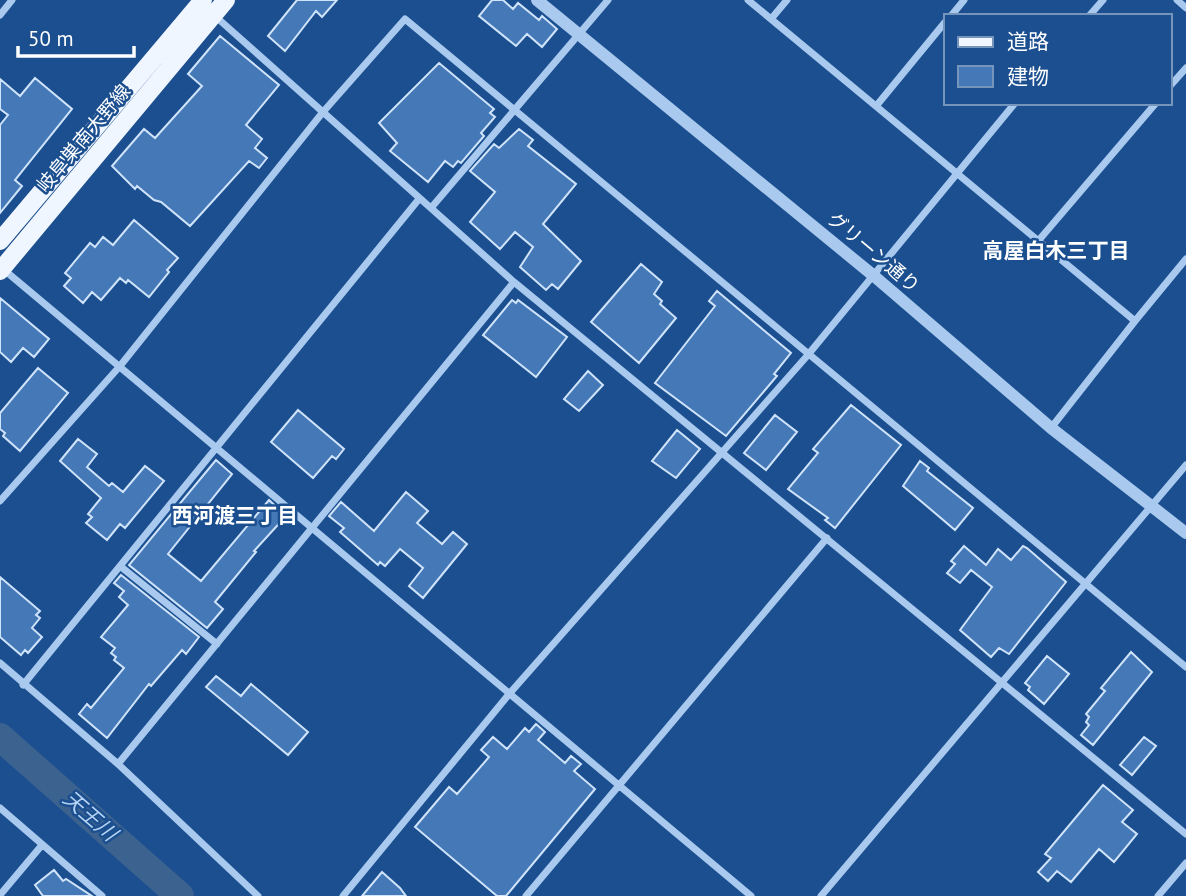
<svg xmlns="http://www.w3.org/2000/svg" width="1186" height="896" viewBox="0 0 1186 896" font-family="'PT Sans','Noto Sans JP',sans-serif">
  <style>
    .lines { fill: none; stroke-linecap: round; stroke-linejoin: round }
    .river { stroke: #3c6290; stroke-width: 28 }
    .building { fill: #4478b7; stroke: #cfe3fa; stroke-width: 2 }
    .minor { stroke: #a9c9ee; stroke-width: 7 }
    .tertiary { stroke: #a9c9ee; stroke-width: 12 }
    .primary { stroke: #f0f6ff; stroke-width: 18 }
    .labels { text-anchor: middle; stroke-width: 5; stroke-linejoin: round; paint-order: stroke }
    .street-label { font-size: 19px; fill: #fff; stroke: #1b4f8f }
    .neighbourhood-label { font-size: 21px; font-weight: bold; fill: #fff; stroke: #1b4f8f }
    .water-label { font-size: 21px; font-style: italic; fill: #b5d3f5; stroke: #1b4f8f }
  </style>
  <rect width="100%" height="100%" fill="#1b4f8f"/>
  <g class="lines">
    <path class="river" d="M 0,737 L 180,896"/>
  </g>
  <path class="building" d="M 297,0 L 337,0 L 322,17 L 316,11 L 285,51 L 268,36 Z
    M 492,0 L 503,0 L 513,9 L 518,3 L 539,20 L 542,16 L 557,29 L 542,47 L 527,34 L 516,46 L 479,16 Z
    M 220,36 L 279,85 L 246,125 L 262,139 L 255,148 L 267,158 L 259,168 L 249,161 L 190,226 L 161,202 L 154,200 L 137,186 L 135,189 L 112,166 L 144,129 L 155,138 L 202,86 L 188,74 Z
    M 439,63 L 494,109 L 490,113 L 495,117 L 481,133 L 484,136 L 461,163 L 458,161 L 453,167 L 445,161 L 428,182 L 390,151 L 397,143 L 379,123 Z
    M 35,78 L 72,109 L 15,180 L 22,186 L 0,213 L 0,125 L 8,115 L 0,109 L 0,79 L 20,96 Z
    M 519,129 L 533,140 L 528,146 L 576,184 L 543,224 L 581,261 L 558,289 L 552,284 L 546,290 L 520,267 L 533,247 L 515,232 L 500,249 L 470,222 L 495,192 L 470,171 L 494,144 L 499,148 Z
    M 134,220 L 178,258 L 167,270 L 169,272 L 149,297 L 128,280 L 126,283 L 120,278 L 101,300 L 92,292 L 83,303 L 64,286 L 71,278 L 65,273 L 90,243 L 95,247 L 103,237 L 113,245 Z
    M 641,264 L 662,282 L 654,294 L 662,301 L 660,304 L 676,318 L 639,363 L 591,322 Z
    M 717,291 L 791,353 L 774,374 L 777,376 L 726,436 L 655,383 L 715,306 L 709,301 Z
    M 0,298 L 49,339 L 34,357 L 23,348 L 11,362 L 0,352 Z
    M 512,300 L 516,303 L 518,300 L 567,337 L 536,377 L 483,335 Z
    M 38,368 L 68,393 L 20,451 L 3,436 L 5,433 L 0,429 L 0,413 Z
    M 588,371 L 603,385 L 579,411 L 564,399 Z
    M 851,405 L 901,445 L 835,528 L 825,520 L 828,518 L 788,489 L 818,453 L 813,449 Z
    M 298,410 L 344,449 L 336,459 L 332,456 L 313,478 L 271,442 Z
    M 775,415 L 797,432 L 766,470 L 744,453 Z
    M 677,430 L 700,449 L 676,478 L 652,461 Z
    M 78,439 L 97,454 L 87,467 L 109,486 L 112,483 L 123,492 L 145,466 L 164,481 L 125,528 L 120,524 L 107,540 L 86,523 L 92,517 L 88,514 L 101,498 L 60,461 Z
    M 216,460 L 232,474 L 168,554 L 201,581 L 269,500 L 286,516 L 254,551 L 256,552 L 215,602 L 223,609 L 207,628 L 129,565 Z
    M 920,461 L 929,468 L 927,471 L 973,508 L 955,530 L 903,486 Z
    M 406,492 L 428,511 L 417,523 L 442,544 L 453,532 L 467,544 L 423,598 L 409,586 L 423,568 L 400,549 L 385,566 L 380,562 L 378,565 L 340,532 L 344,528 L 329,516 L 341,502 L 374,531 Z
    M 964,546 L 986,565 L 998,549 L 1011,560 L 1023,546 L 1027,548 L 1066,582 L 1009,654 L 999,648 L 991,657 L 960,630 L 992,587 L 971,570 L 960,583 L 947,573 L 955,564 L 951,561 Z
    M 121,575 L 199,637 L 186,654 L 182,650 L 151,686 L 149,684 L 107,738 L 79,714 L 87,704 L 91,708 L 124,668 L 114,660 L 116,657 L 111,653 L 115,648 L 101,637 L 128,605 L 119,597 L 124,591 L 114,583 Z
    M 0,577 L 40,611 L 36,615 L 40,618 L 32,628 L 42,637 L 28,653 L 25,650 L 21,655 L 0,637 Z
    M 1131,652 L 1152,672 L 1093,745 L 1081,735 L 1089,725 L 1086,722 L 1089,717 L 1086,714 L 1105,691 L 1101,688 Z
    M 1047,656 L 1069,674 L 1044,704 L 1028,690 L 1030,687 L 1025,683 Z
    M 216,676 L 241,696 L 251,684 L 308,732 L 288,755 L 206,687 Z
    M 536,724 L 545,732 L 538,740 L 565,763 L 571,756 L 581,764 L 574,771 L 595,789 L 506,896 L 497,896 L 415,827 L 449,787 L 457,794 L 489,757 L 481,750 L 493,737 L 507,749 L 525,728 L 529,732 Z
    M 1144,737 L 1156,746 L 1132,775 L 1120,765 Z
    M 1103,785 L 1133,810 L 1122,822 L 1137,834 L 1114,862 L 1099,849 L 1071,882 L 1057,871 L 1048,881 L 1038,872 L 1051,858 L 1045,854 Z
    M 54,870 L 63,881 L 66,879 L 92,896 L 43,896 L 35,885 Z
    M 382,872 L 400,888 L 406,896 L 362,896 Z"/>
  <g class="lines">
    <path class="minor" d="M 748,0 L 1135,321 L 1186,259
      M 1177,0 L 1186,8
      M 0,15 L 12,0
      M 215,16 L 514,282 L 1186,834
      M 951,16 L 964,0
      M 1089,16 L 1103,0
      M 771,19 L 787,0
      M 1170,86 L 1186,68
      M 877,105 L 946,21
      M 431,208 L 608,0
      M 1039,240 L 1156,103
      M 3,269 L 751,896
      M 1051,428 L 1135,321
      M 0,501 L 120,366 L 323,112 L 405,19 L 1186,667
      M 120,566 L 217,644
      M 0,663 L 118,764 L 258,896
      M 23,685 L 419,199
      M 118,764 L 514,282
      M 0,808 L 102,896
      M 0,895 L 42,845
      M 343,896 L 510,693 L 807,356 L 1015,103
      M 526,896 L 827,538
      M 821,896 L 1186,465
      M 1158,896 L 1186,863"/>
    <path class="tertiary" d="M 537,0 L 874,276 L 1051,428 L 1186,533"/>
    <path class="primary" d="M 0,241 L 203,0
      M 0,271 L 226,0"/>
  </g>
  <g class="labels">
    <g class="street-label">
      <text transform="translate(83 138) rotate(-50)" y="7">岐阜巣南大野線</text>
      <text transform="translate(874 252) rotate(40)" y="7">グリーン通り</text>
    </g>
    <g class="neighbourhood-label">
      <text x="1056" y="258">高屋白木三丁目</text>
      <text x="235" y="523">西河渡三丁目</text>
    </g>
    <g class="water-label">
      <text transform="translate(90 816) rotate(41)" y="7">天王川</text>
    </g>
  </g>
  <rect x="944" y="14" width="228" height="91" fill="#1b4f8f" stroke="#7695bc" stroke-width="2"/>
  <rect x="958" y="37" width="35" height="10" fill="#f0f6ff" stroke="#7695bc" stroke-width="2"/>
  <text x="1007" y="49" font-size="21" fill="#ffffff">道路</text>
  <rect x="958" y="66" width="35" height="21" fill="#4478b7" stroke="#7695bc" stroke-width="2"/>
  <text x="1007" y="84" font-size="21" fill="#ffffff">建物</text>
  <path d="M18 46v10h116v-10" fill="none" stroke="#ffffff" stroke-width="3.5"/>
  <text x="28" y="46" font-size="21" fill="#ffffff" stroke="#1b4f8f" stroke-width="5" paint-order="stroke">50 m</text>
</svg>
